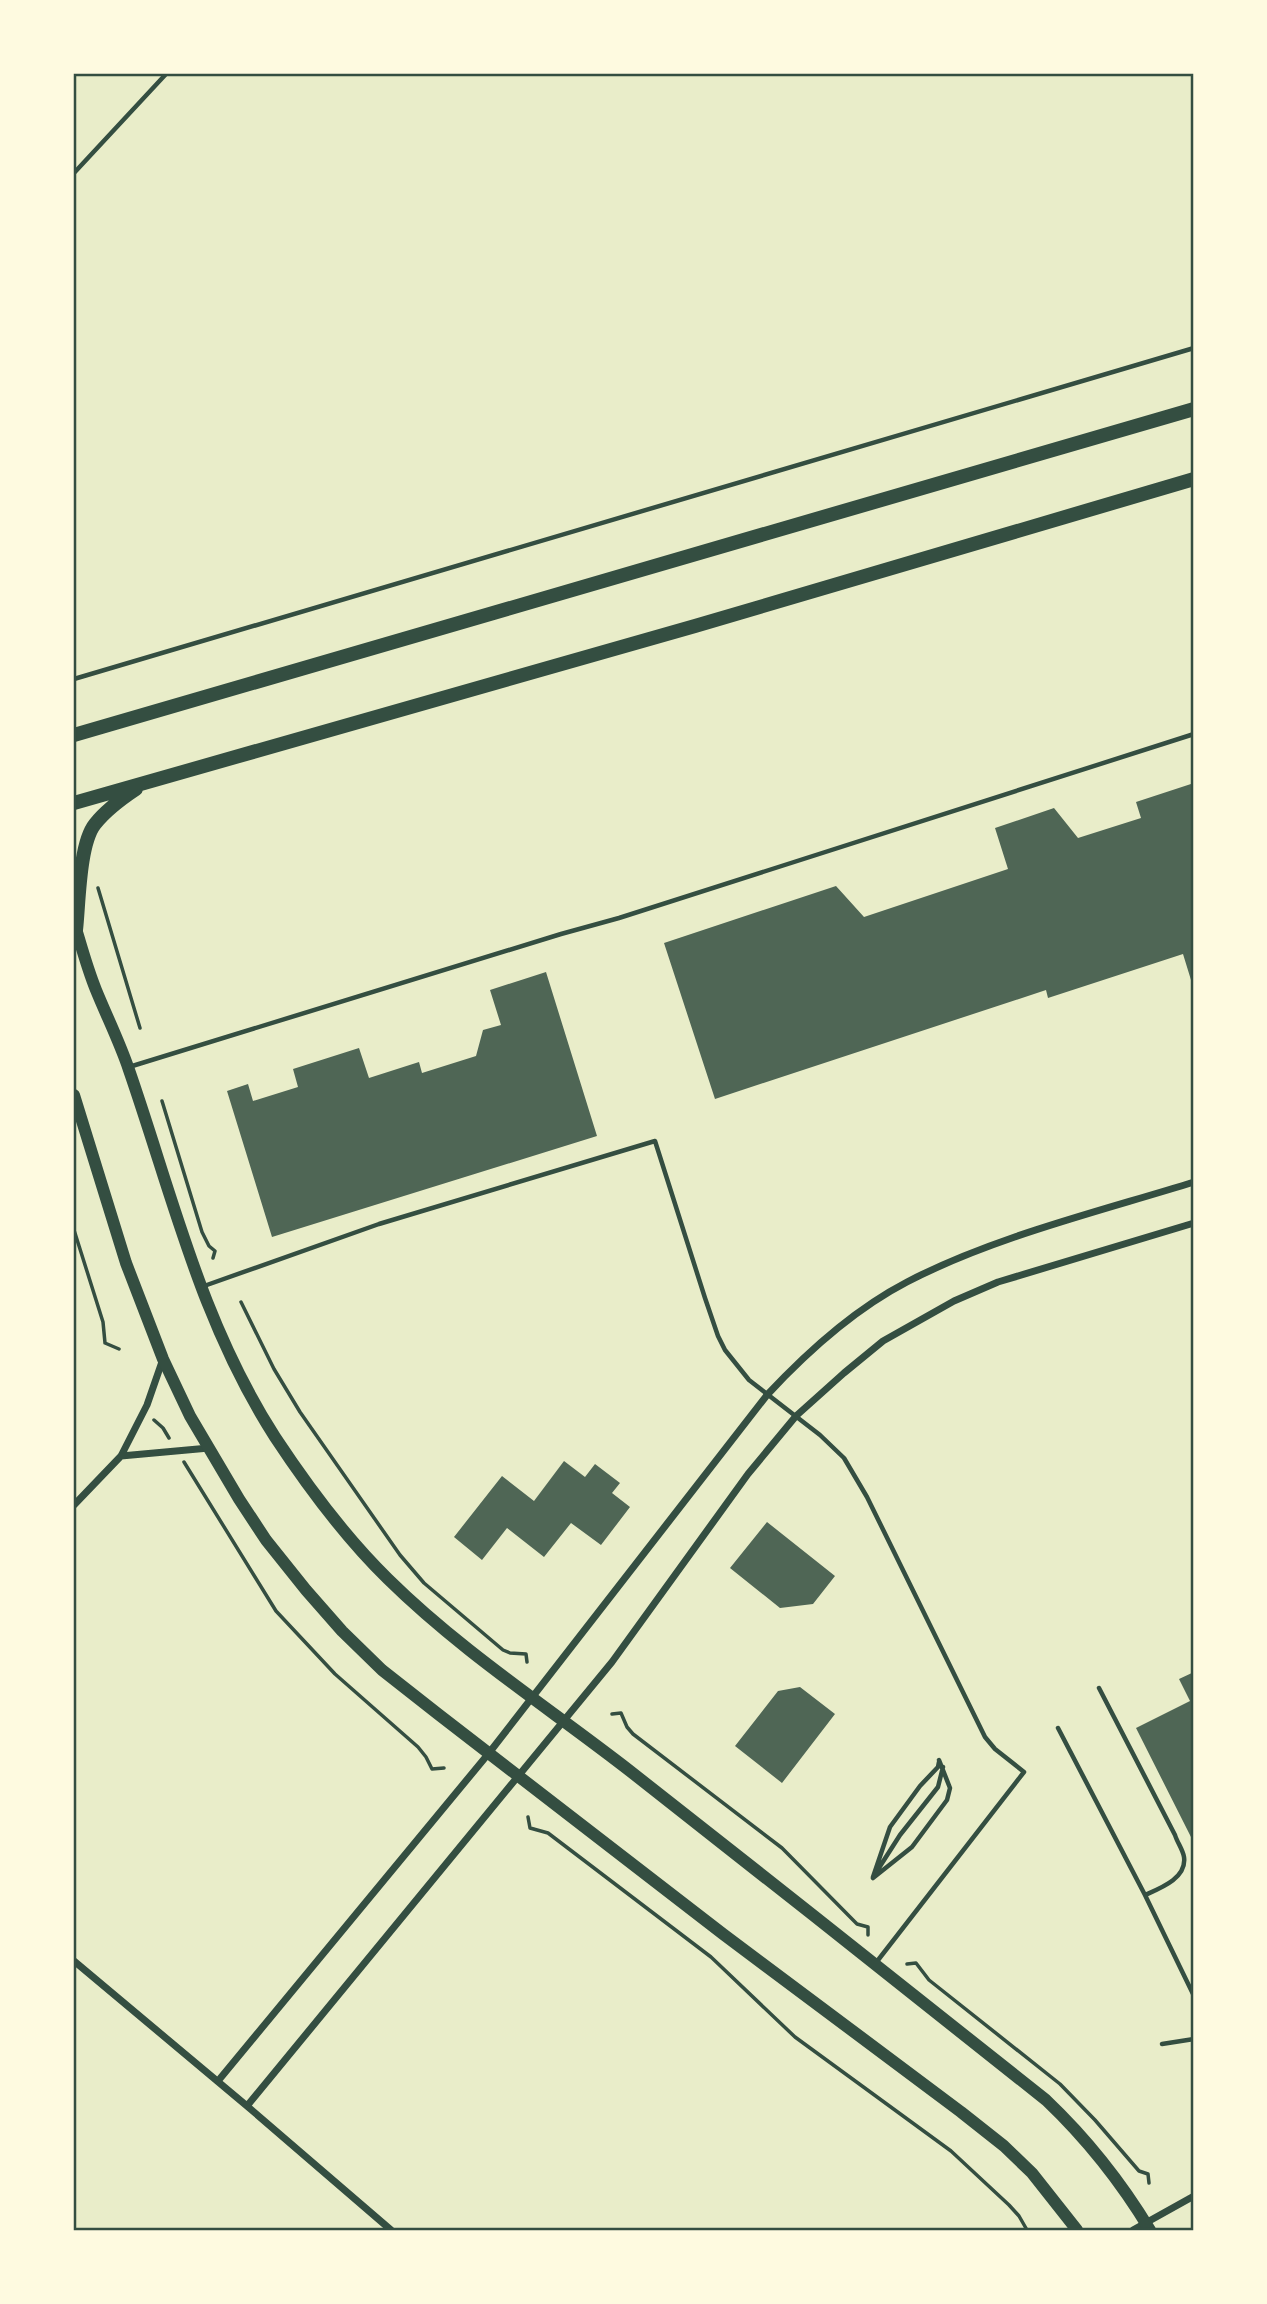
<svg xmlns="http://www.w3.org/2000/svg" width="1267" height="2304" viewBox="0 0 1267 2304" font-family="Figtree,sans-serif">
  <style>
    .building { fill: #4f6655 }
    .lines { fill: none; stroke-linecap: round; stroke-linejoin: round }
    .path { stroke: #344e41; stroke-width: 3.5 }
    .service { stroke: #344e41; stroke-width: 4.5 }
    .minor { stroke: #344e41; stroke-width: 7 }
    .tertiary { stroke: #344e41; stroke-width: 12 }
    .primary { stroke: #344e41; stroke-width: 14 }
    .neatline { fill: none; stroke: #344e41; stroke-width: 2.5 }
  </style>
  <rect width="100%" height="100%" fill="#e9edc9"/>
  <path class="building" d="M 1194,783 L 1194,980 L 1191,980 L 1183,954 L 1048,998 L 1046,990 L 715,1099 L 664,943 L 836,886 L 864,917 L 1008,869 L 995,828 L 1054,808 L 1078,838 L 1141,818 L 1136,802 Z
    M 546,972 L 597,1136 L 272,1237 L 227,1091 L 248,1084 L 253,1101 L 298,1087 L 293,1069 L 359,1048 L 369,1078 L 419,1062 L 422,1073 L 476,1056 L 483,1030 L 501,1025 L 490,990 Z
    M 564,1461 L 585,1477 L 595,1464 L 620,1483 L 612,1493 L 630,1507 L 601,1545 L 571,1523 L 544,1557 L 507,1528 L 482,1560 L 454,1537 L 502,1476 L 534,1501 Z
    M 767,1522 L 835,1576 L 813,1604 L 780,1608 L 730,1568 Z
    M 1194,1672 L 1194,1843 L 1136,1728 L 1190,1701 L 1179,1679 Z
    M 800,1687 L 835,1714 L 782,1783 L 735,1746 L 778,1691 Z"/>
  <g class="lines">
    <path class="path" d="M 98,888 L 140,1028
      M 162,1101 L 202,1232 L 209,1246 L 215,1251 L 213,1258
      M 74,1230 L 103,1322 L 105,1343 L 119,1349
      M 241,1302 L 274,1369 L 300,1412 L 400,1555 L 424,1583 L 503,1650 L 510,1653 L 526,1654 L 527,1662
      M 154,1420 L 163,1428 L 169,1438
      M 184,1462 L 276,1611 L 335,1674 L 418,1747 L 426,1757 L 432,1769 L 444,1768
      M 612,1714 L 621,1713 L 627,1727 L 633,1734 L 782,1848 L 857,1924 L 868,1927 L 868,1935
      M 528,1817 L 530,1828 L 548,1833 L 711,1957 L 795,2037 L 951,2151 L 1009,2205 L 1019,2216 L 1027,2230
      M 907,1964 L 916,1963 L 929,1980 L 1060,2084 L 1095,2120 L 1139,2171 L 1148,2174 L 1149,2183"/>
    <path class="service" d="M 74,173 L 166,74
      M 74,679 L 1194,348
      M 129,1067 L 561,934 L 619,918 L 1194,734
      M 204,1286 L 379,1224 L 655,1141 L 705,1298 L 718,1336 L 725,1350 L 749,1380 L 820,1435 L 844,1458 L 867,1497 L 985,1737 L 995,1749 L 1024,1772 L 875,1964
      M 1099,1688 L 1175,1835 C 1177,1842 1183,1850 1184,1857 C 1187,1878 1161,1888 1145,1895
      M 1058,1728 L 1145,1895 L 1194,1996
      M 877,1871 L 900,1835 L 938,1787 L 943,1767
      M 873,1877 L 890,1827 L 920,1786 L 938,1767 L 939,1762
      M 873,1878 L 912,1847 L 947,1800 L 950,1788 L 939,1760
      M 1162,2044 L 1194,2039"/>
    <path class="minor" d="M 121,1456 L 209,1448
      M 74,1505 L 121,1456 L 147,1405 L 163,1359
      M 74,1961 L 247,2106 L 391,2230
      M 218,2081 L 489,1753 L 767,1395 C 807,1352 855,1309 907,1282 C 993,1237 1101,1211 1194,1182
      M 247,2106 L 612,1662 L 748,1474 L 796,1416 L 844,1373 L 883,1341 L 954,1301 L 998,1282 L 1194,1223
      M 1133,2230 L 1194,2196"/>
    <path class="tertiary" d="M 74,922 C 81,945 87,968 96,990 C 107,1017 120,1043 129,1070 C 173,1197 201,1322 275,1437 C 308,1487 345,1537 388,1579 C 461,1651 549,1708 630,1771 C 769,1880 908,1990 1046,2100 C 1087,2139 1121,2182 1150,2230
      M 74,1095 L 126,1263 L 163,1359 L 190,1416 L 239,1499 L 266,1540 L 306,1590 L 342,1631 L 382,1670 L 438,1714 L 723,1934 L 961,2112 L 1004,2146 L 1032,2173 L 1077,2230"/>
    <path class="primary" d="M 74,735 L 1194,409
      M 74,803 L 695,626 L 1194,479
      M 76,930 C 79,904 79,844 95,824 C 106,810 121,799 136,789"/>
  </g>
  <rect width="1267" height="2304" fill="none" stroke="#fefae0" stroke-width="150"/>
  <rect x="75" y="75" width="1117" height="2154" class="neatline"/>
</svg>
